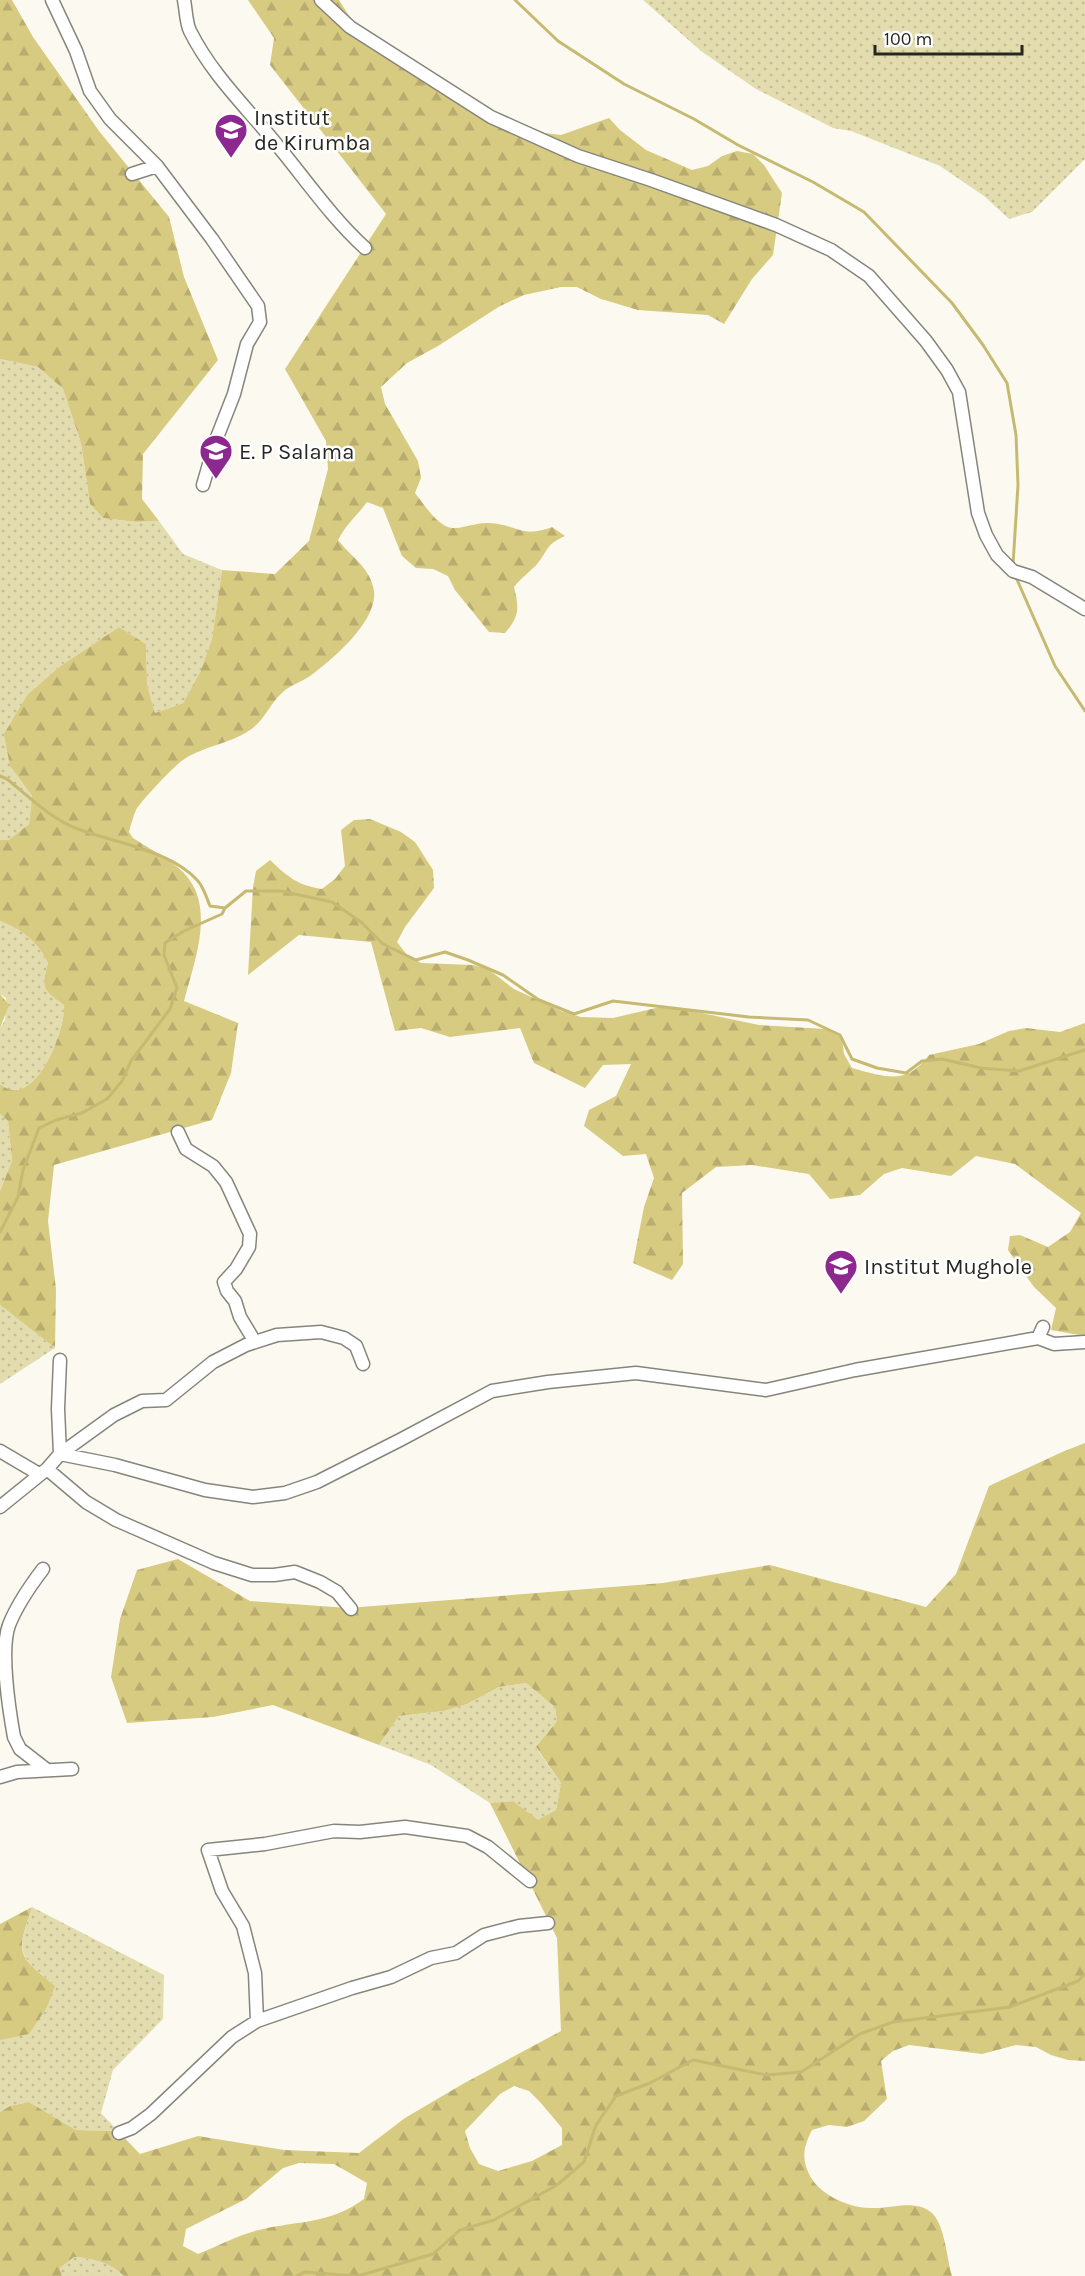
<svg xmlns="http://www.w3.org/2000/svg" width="1085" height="2276" viewBox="0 0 1085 2276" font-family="Karla,sans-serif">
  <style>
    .grass { fill: url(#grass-dots) }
    .forest { fill: url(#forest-firs); fill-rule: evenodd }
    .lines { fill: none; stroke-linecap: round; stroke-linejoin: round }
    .stream { stroke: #c6b971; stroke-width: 3 }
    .minor-casing { stroke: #86857c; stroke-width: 15 }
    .minor { stroke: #fff; stroke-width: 12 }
    .labels { text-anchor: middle; stroke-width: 5; stroke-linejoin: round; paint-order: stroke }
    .poi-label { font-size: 22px; fill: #262622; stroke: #fff; text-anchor: start }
  </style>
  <defs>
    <pattern id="grass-dots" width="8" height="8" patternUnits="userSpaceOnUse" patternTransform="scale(1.5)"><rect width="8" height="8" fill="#e3dcaf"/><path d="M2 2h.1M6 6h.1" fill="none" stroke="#c3bd96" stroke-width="1.8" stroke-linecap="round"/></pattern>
    <pattern id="forest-firs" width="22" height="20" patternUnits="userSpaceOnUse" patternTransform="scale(1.5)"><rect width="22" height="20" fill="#d7ca81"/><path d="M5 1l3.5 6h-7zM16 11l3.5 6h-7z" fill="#b8ad6f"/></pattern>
  </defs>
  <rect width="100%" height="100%" fill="#fcfaf0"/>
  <path class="grass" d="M 643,0 L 1085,0 L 1085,159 L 1032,212 L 1009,219 L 984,196 L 940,166 L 851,131 L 833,128 L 756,89 L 701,51 Z
    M 0,359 L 38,367 L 63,389 L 81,443 L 90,504 L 103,518 L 136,522 L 159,521 L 183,554 L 222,570 L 212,639 L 200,672 L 183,703 L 155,713 L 147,686 L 146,644 L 119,627 L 59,667 L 28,694 L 10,766 L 32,796 L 29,824 L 9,841 L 0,840 Z
    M 0,921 C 22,929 38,942 48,963 C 41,986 45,992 64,1005 C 66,1030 34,1113 0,1084 L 0,1028 L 5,1020 L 6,998 L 0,994 Z
    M 0,1114 L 8,1121 L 12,1161 L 0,1191 Z
    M 0,1305 L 55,1348 L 0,1384 Z
    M 526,1683 L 555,1707 L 557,1721 L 536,1748 L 561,1783 L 556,1810 L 538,1821 L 513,1801 L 490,1803 L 431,1765 L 379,1745 L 399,1716 L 444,1711 L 467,1704 L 499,1687 Z
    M 32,1907 L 164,1975 L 163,2019 L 113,2070 L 101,2113 L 118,2131 L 76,2130 L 29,2102 L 10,2106 L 0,2112 L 0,2040 L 55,1986 C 17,1953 16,1955 32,1907 Z
    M 74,2257 C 92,2258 111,2263 124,2276 L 62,2276 L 60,2268 Z"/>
  <path class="forest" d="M 0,0 L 12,0 L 33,37 L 99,131 L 169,217 L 184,277 L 218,360 L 143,454 L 142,499 L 159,521 L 136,522 L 103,518 L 90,504 L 81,443 L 63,389 L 38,367 L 0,359 Z
    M 248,0 L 339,0 L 356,27 L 478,105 L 545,133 L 561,135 L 609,118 L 620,130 L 646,150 L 692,170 L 708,166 L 722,156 L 737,151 L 753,154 L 764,165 L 782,193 L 773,255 L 752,279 L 724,324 L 708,315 L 638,310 L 601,299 L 577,287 L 561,287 L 524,295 L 500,306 L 438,346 L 407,363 L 381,387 L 385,404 L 418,461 L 421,478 L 415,493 C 424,504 437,526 452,528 C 460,529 478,522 489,523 C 517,524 520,539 552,527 L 565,536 C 546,545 550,547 538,563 C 531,571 521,578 514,587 C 519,608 520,616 505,633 L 489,632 L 455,590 L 448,576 L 433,569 L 416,568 L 402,556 L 383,508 L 367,502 C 356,517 347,523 338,540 C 351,557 371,568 374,591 C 378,621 332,660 310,676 C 302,682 290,685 283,692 C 270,703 265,720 250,730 C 230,744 203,746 183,760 C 175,765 140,802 136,810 C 133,817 131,824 129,832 L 133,838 C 148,848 171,860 183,872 C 217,906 194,962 184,1001 L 238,1023 L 231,1073 L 212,1120 L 54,1165 L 48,1221 L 56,1289 L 55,1348 L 0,1305 L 0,1191 L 12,1161 L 8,1121 L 0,1114 L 0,1084 C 34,1113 66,1030 64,1005 C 43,990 41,988 48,963 C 38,942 22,929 0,921 L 0,840 L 9,840 L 29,824 L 32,796 L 10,766 L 4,734 L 28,694 L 59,667 L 119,627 L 146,644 L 147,685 L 155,713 L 183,703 L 200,672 L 212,639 L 222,570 L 275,574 L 309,541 L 328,469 L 326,441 L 285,369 L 386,214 L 270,65 L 274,38 Z
    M 370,819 L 401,832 L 415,842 L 433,870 L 434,888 L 405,927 L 397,942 L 407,955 L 421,963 L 473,965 L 488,969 L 514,989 L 561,1011 L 581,1017 L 613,1018 L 660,1007 L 692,1011 L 759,1025 L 826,1029 L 842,1038 L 844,1054 L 852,1068 C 885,1077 906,1086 929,1055 L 979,1044 L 1009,1031 L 1026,1028 L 1060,1032 L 1085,1023 L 1085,1336 L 1051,1330 L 1056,1308 L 1034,1287 L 1008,1250 L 1010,1236 L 1020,1235 L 1048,1247 L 1070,1232 L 1081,1213 L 1015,1164 L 976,1156 L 951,1176 L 902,1168 L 884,1174 L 860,1195 L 830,1199 L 809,1174 L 752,1165 L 716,1167 L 682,1193 L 683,1264 L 672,1280 L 633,1263 L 644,1207 L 654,1178 L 646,1154 L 623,1156 L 584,1126 L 589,1110 L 616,1096 L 631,1064 L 603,1065 L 585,1088 L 534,1063 L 520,1028 L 450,1037 L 421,1028 L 395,1031 L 371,942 L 299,935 L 248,975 L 253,887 L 256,871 L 270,860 C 288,877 297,885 322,889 L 335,879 L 345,866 L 341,830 L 354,820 Z
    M 0,994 L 9,1005 L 0,1028 Z
    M 1085,1443 L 1085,2061 L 1068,2060 L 1051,2055 L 1036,2047 L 1016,2045 L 982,2054 L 909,2045 L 893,2051 L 881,2061 L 887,2099 L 864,2121 L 847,2127 L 829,2125 L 812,2130 C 804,2146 801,2157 809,2174 C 819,2195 849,2208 871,2208 C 890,2209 917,2198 933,2214 C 945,2227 947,2259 952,2276 L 124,2276 C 111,2263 92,2258 74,2257 L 60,2268 L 62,2276 L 0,2276 L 0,2112 L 10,2106 L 29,2102 L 76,2130 L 118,2131 L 140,2154 L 198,2136 L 284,2150 L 359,2153 L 405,2118 L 461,2085 L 561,2031 L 557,1938 L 490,1803 L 513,1801 L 538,1820 L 556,1810 L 561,1783 L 536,1747 L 557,1721 L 555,1707 L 526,1683 L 499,1687 L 467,1704 L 444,1711 L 399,1716 L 379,1745 L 273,1705 L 213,1717 L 127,1723 L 111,1677 L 120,1619 L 137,1570 L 178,1559 L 250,1601 L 348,1608 L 663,1583 L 770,1565 L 926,1607 L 956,1574 L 989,1486 L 1062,1452 ZM 514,2086 L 529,2091 L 540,2102 L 562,2128 L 562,2145 L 532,2161 L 498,2171 L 479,2164 L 470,2148 L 465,2131 L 500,2094 ZM 299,2163 L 334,2164 L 367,2183 L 364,2199 C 328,2225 299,2220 259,2230 C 238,2235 218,2246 198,2254 L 183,2246 L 186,2229 L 246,2199 L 283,2168 Z
    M 32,1907 C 16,1955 16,1953 55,1986 L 47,2007 L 29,2034 L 0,2040 L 0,1924 Z"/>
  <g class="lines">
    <path class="stream" d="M 515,0 L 558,41 L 624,84 L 694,119 L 738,145 L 813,182 L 864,212 L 952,303 L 983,345 L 1007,383 L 1016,435 L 1018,485 L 1013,565
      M 1015,575 L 1055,666 L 1085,711
      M 0,776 L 7,779 C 28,796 51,819 78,829 C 115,843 171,850 198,881 C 204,888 207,899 210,906 L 225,908 L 246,891 L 281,891 L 332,902 L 361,922 L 383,944 L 416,960 L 445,952 L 468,960 L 503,975 L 539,1000 L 574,1014 L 613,1001 L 749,1017 L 808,1020 L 840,1035 L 852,1059 L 877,1068 L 906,1073 L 922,1061 L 942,1059 L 981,1068 L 1019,1071 L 1085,1050
      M 0,1232 L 18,1197 L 23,1170 L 39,1128 L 56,1120 L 82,1113 L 107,1099 L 122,1081 L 131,1061 L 170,1009 L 177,988 L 164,955 L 165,943 L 184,931 L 222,914 L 225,908
      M 297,2276 L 305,2272 L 356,2276
      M 358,2276 L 433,2254 L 460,2230 L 494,2220 L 557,2185 L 584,2162 L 596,2125 L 616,2096 L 650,2083 L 693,2060 L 766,2075 L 801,2072 L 860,2034 L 893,2022 L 1010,2007 L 1078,1981 L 1085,1974"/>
    <g class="minor-casing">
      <path id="minor" d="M 52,0 L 76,51 L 90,91 L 110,119 L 157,166 L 212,239 L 258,306 L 260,322 L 247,344 L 234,394 L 216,440 L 203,485
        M 184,0 C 186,10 186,23 190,31 C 211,73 244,105 273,140 C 304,177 330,216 365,248
        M 321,0 L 350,27 L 491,117 L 578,156 L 651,180 L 776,225 L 831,250 L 869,276 L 926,341 L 947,370 L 959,392 L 978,513 L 986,535 L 997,555 L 1013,571 L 1032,577 L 1085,609
        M 132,174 L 157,166
        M 178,1132 L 186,1149 L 213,1166 L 226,1182 L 250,1234 L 249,1247 L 236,1269 L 224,1282 L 227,1291 L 235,1301 L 240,1317 L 255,1342
        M 1038,1338 L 1054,1344 L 1085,1342
        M 60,1360 L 58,1409 L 60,1454 L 115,1465 L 205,1490 L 253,1497 L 285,1493 L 317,1482 L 400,1440 L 492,1391 L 548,1382 L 636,1373 L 766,1390 L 855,1370 L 1038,1338 L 1043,1327
        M 0,1451 L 39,1474
        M 47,1469 L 86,1502 L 116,1520 L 214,1563 L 252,1575 L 274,1575 L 295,1572 L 320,1582 L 337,1592 L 351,1609
        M 0,1507 L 47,1469 L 60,1454 L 114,1415 L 142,1401 L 166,1400 L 213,1362 L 246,1345 L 277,1335 L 321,1332 L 344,1338 L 356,1346 L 363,1364
        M 43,1569 C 30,1586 17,1605 9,1625 C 0,1650 9,1709 14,1737 L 20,1749 L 47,1770
        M 0,1777 L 17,1772 L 72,1769
        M 257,2021 L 255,1973 L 243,1926 L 222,1891 L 208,1850 L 265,1844 L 334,1831 L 360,1832 L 405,1827 L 467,1836 L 488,1847 L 530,1881
        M 119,2133 L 132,2128 L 151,2114 L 232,2037 L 257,2021 L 352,1988 L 391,1977 L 431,1958 L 456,1953 L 484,1935 L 519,1926 L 548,1923"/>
    </g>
    <use href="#minor" class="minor"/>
  </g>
  <defs>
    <g id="school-pin" transform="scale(1.725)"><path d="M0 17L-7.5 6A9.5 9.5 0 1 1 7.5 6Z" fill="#8c2890" stroke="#fff"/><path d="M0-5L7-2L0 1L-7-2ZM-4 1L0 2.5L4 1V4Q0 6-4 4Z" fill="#fff"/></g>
  </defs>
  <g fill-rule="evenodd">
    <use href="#school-pin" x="231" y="130"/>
    <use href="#school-pin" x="216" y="451"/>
    <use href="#school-pin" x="841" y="1266"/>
  </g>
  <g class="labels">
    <g class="poi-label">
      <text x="254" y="125">Institut<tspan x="254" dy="25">de Kirumba</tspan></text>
      <text x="239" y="459">E. P Salama</text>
      <text x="864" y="1274">Institut Mughole</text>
    </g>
  </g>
  <path d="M875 45v9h147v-9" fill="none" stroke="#262622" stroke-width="3"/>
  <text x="884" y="45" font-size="18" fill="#262622" stroke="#ffffff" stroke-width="4.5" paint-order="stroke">100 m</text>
</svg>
